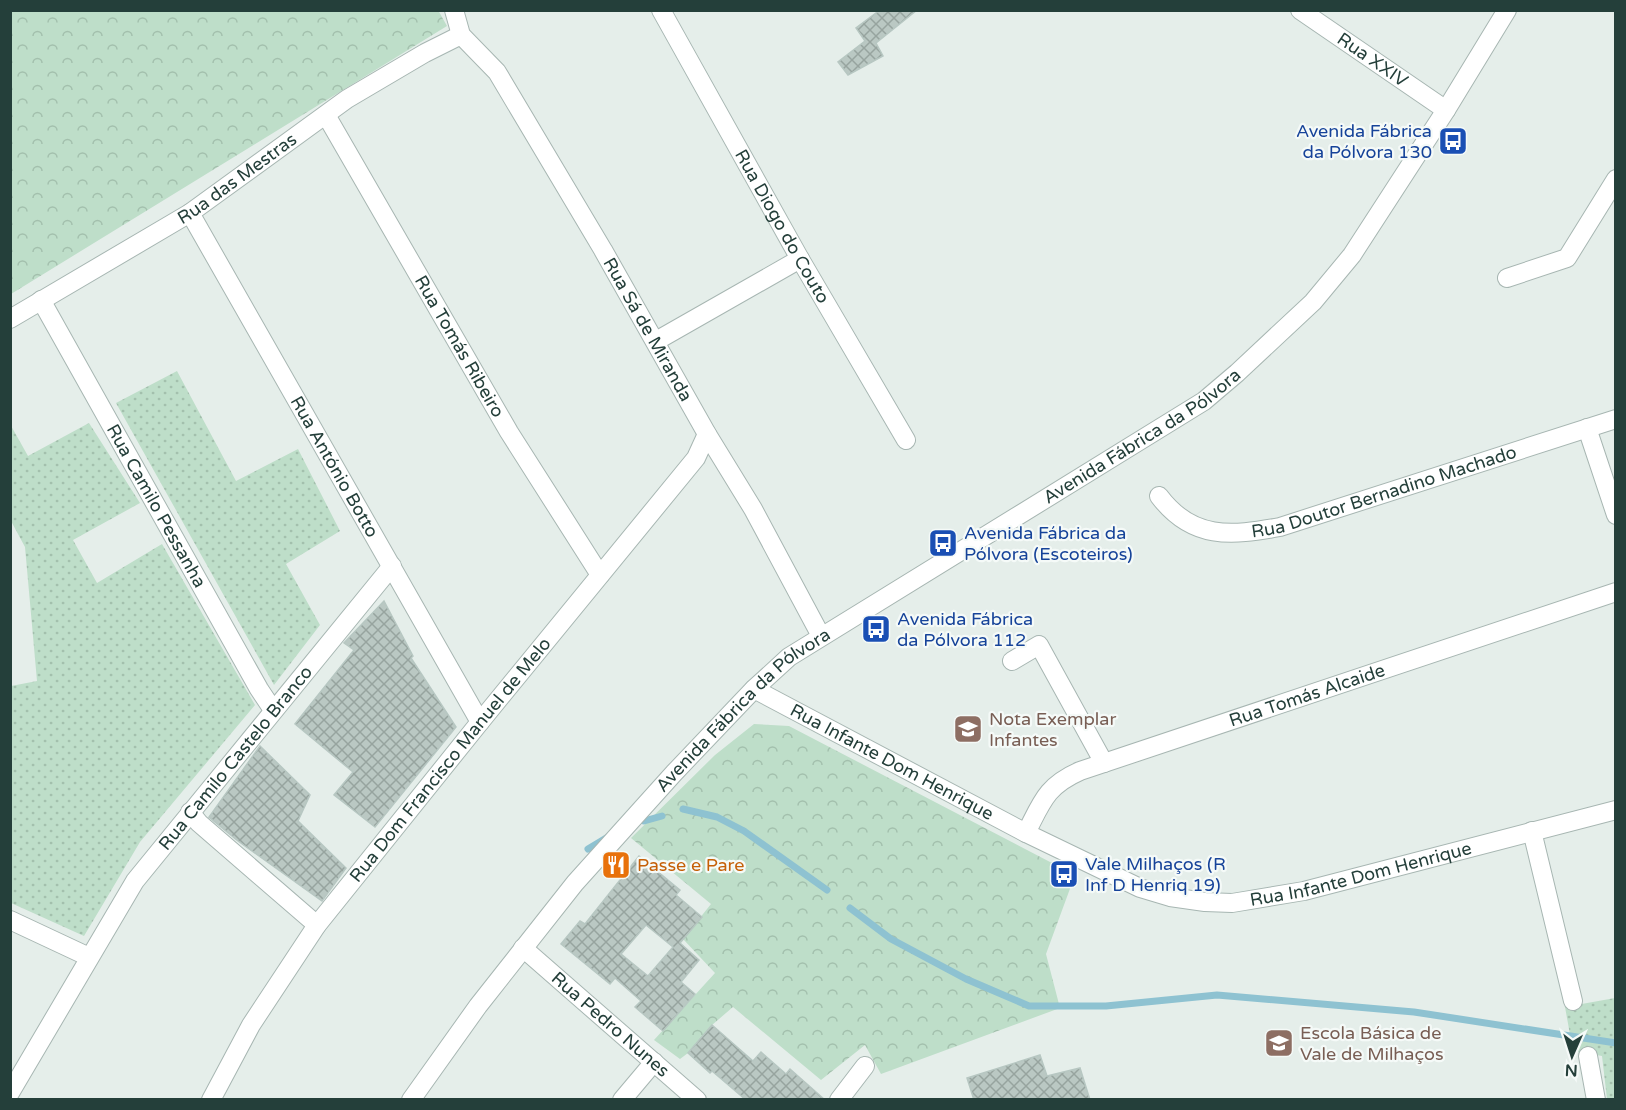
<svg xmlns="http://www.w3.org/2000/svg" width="1626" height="1110" viewBox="0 0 1626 1110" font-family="'Varela Round',sans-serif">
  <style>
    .green { fill: url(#green-dots) }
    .forest { fill: url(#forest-crowns) }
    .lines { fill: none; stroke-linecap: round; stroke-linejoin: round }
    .stream { stroke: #8ec2d1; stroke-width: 7 }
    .building { fill: url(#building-cross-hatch); stroke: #b7c7c2; stroke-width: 1.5; fill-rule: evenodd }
    .minor-casing { stroke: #a7b6b2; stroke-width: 20 }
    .tertiary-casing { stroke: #a7b6b2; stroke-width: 20 }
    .minor { stroke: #fff; stroke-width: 18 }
    .tertiary { stroke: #fff; stroke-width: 18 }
    .labels { text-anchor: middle; stroke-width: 4.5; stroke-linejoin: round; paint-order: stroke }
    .street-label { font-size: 18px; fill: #243f3a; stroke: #f5faf8 }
    .transit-label { font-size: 18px; fill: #164399; stroke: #f5faf8; text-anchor: start }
    .education-label { font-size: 18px; fill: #785e54; stroke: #f5faf8; text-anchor: start }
    .food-label { font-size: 18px; fill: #c56008; stroke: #f5faf8; text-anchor: start }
  </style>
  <defs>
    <pattern id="green-dots" width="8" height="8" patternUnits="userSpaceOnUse" patternTransform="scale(1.5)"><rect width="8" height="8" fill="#bedec9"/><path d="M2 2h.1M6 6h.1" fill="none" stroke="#a3c0ad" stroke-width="1.8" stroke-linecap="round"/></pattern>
    <pattern id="forest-crowns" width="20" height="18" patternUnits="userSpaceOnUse" patternTransform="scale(1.5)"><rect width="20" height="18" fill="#bedec9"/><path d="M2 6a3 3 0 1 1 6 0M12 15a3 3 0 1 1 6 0" fill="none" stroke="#a3c0ad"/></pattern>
    <pattern id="building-cross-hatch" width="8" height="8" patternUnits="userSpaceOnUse" patternTransform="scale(1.5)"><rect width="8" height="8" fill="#bac8c3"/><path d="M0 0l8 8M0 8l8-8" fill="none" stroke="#97a49f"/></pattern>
  </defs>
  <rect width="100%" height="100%" fill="#e5eeea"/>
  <path class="green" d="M 177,371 L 236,481 L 298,449 L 340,531 L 286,564 L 320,625 L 274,685 L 116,403 Z
    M 89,423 L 140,503 L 73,540 L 97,583 L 162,544 L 255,705 L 140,842 L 84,936 L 11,903 L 11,686 L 37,681 L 25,547 L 11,521 L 10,424 L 28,456 Z
    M 1615,998 L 1615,1099 L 1607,1099 L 1602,1056 L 1573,1051 L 1565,1007 Z"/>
  <path class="forest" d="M 11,10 L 438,10 L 447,26 L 11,294 Z
    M 754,724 L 789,726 L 1075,875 L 1046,954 L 1060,1008 L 881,1074 L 865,1045 L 821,1080 L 733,1007 L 712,1025 L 688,1053 L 680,1059 L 654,1040 L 715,973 L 683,939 L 711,904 L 631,838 L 715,755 Z"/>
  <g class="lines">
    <path class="stream" d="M 683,809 L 717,817 L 744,831 L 827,890
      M 644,821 L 662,816
      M 588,849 L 608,837
      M 850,908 L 891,939 L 966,979 L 1029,1006 L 1106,1006 L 1217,995 L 1414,1012 L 1616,1043"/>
  </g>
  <path class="building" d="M 880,10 L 917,10 L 876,43 L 883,56 L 848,75 L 838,62 L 865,41 L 856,28 Z
    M 384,601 L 413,656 L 411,658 L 456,727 L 375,827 L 334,795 L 353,772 L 295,724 L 354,650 L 344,643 Z
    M 260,746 L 310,795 L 298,821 L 346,868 L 322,901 L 238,841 L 209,817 Z
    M 639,856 L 680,890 L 676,895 L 702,917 L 680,943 L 699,960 L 681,982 L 695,994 L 663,1031 L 635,1007 L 641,1001 L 615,978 L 610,984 L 561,944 L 580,921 L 585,924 ZM 646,925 L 673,947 L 648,976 L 621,954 Z
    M 712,1025 L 753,1061 L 761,1052 L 786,1074 L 790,1069 L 825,1100 L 746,1100 L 712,1071 L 710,1073 L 688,1053 Z
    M 1040,1055 L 1047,1076 L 1080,1068 L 1090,1100 L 974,1100 L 967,1078 Z"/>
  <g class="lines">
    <g class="minor-casing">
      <g id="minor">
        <path id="s1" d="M 454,10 L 461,35 L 497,72 L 603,250 L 707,434 L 753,509 L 821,636"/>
        <path id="s2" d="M 661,10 L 800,259 L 906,440"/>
        <path id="s3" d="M 326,115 L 509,432 L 600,575"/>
        <path id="s4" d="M 190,213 L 480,722"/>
        <path d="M 1507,278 L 1567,258 L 1616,179"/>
        <path id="s5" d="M 41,300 L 259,689 L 273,710"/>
        <path id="s6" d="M 10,319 L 190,213 L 347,99 L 425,53 L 461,35"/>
        <path d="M 656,341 L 800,259"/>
        <path d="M 1587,428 L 1616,515"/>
        <path id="s7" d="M 1159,496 C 1192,540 1231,536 1280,527 L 1616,419"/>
        <path d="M 1012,661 L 1039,645 L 1104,763"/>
        <path d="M 190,812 L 199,823 L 317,925"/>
        <path d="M 1532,831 L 1573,1001"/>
        <path id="s8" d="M 1026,833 C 1042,802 1046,786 1080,771 L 1616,592"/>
        <path d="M 10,920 L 89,957"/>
        <path id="s9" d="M 523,948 L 697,1100"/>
        <path d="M 1588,1056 L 1596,1100"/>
        <path id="s10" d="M 10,1093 L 135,881 L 392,566"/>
        <path id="s11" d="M 211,1100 L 251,1025 L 317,925 L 480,722 L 696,458 L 707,434"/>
        <path d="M 622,1100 L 654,1062"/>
        <path d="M 839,1100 L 865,1066"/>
      </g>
    </g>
    <g class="tertiary-casing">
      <g id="tertiary">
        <path id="s12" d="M 1300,10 L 1446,110"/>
        <path id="s13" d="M 754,689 L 1026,833 L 1140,888 L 1170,897 L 1205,902 L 1232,903 L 1304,891 L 1616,810"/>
        <path id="s14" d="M 411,1100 L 478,1006 L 575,883 L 674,773 L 754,689 L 789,657 L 1204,401 L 1237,373 L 1313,302 L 1352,255 L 1446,110 L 1507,10"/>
      </g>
    </g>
    <use href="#minor" class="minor"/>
    <use href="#tertiary" class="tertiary"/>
  </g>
  <defs>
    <g id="bus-square" transform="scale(1.5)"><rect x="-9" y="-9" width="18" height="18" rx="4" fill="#1a4fb4" stroke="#f5faf8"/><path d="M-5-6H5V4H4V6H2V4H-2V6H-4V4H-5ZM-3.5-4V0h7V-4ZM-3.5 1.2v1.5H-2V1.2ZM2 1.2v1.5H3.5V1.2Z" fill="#fff"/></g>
    <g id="school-square" transform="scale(1.5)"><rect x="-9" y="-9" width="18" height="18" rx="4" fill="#8d6e63" stroke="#f5faf8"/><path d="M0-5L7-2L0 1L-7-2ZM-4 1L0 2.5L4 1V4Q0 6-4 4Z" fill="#fff"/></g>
    <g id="restaurant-square" transform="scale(1.5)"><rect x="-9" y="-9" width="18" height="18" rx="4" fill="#e8710a" stroke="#f5faf8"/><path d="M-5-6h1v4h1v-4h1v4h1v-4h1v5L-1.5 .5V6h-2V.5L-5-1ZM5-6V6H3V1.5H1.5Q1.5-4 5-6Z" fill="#fff"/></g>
  </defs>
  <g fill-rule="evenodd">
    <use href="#bus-square" x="1453" y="141"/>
    <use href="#bus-square" x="943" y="543"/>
    <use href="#bus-square" x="876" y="629"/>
    <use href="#school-square" x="968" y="729"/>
    <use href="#restaurant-square" x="616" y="865"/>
    <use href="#bus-square" x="1064" y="874"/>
    <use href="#school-square" x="1279" y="1043"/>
  </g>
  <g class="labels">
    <g class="street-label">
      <text dy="6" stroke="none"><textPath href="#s12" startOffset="88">Rua XXIV</textPath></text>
      <text dy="6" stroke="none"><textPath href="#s6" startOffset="267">Rua das Mestras</textPath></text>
      <text dy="6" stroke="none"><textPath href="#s2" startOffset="248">Rua Diogo do Couto</textPath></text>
      <text dy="6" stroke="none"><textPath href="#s1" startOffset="376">Rua Sá de Miranda</textPath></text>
      <text dy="6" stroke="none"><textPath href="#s3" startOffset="267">Rua Tomás Ribeiro</textPath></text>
      <text dy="6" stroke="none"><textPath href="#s14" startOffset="1000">Avenida Fábrica da Pólvora</textPath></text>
      <text dy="6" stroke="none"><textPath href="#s4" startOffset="292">Rua António Botto</textPath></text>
      <text dy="6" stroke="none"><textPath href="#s7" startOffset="243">Rua Doutor Bernadino Machado</textPath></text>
      <text dy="6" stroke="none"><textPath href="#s5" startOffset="236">Rua Camilo Pessanha</textPath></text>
      <text dy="6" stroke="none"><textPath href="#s8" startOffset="324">Rua Tomás Alcaide</textPath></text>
      <text dy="6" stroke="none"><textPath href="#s14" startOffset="514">Avenida Fábrica da Pólvora</textPath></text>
      <text dy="6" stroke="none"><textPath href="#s10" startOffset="405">Rua Camilo Castelo Branco</textPath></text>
      <text dy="6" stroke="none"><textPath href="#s11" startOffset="417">Rua Dom Francisco Manuel de Melo</textPath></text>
      <text dy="6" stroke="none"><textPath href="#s13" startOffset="156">Rua Infante Dom Henrique</textPath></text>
      <text dy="6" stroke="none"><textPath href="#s13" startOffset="660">Rua Infante Dom Henrique</textPath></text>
      <text dy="6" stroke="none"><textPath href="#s9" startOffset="116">Rua Pedro Nunes</textPath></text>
    </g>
    <g class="transit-label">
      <text x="1432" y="137" text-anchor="end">Avenida Fábrica<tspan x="1432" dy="21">da Pólvora 130</tspan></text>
      <text x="964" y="539">Avenida Fábrica da<tspan x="964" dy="21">Pólvora (Escoteiros)</tspan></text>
      <text x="897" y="625">Avenida Fábrica<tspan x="897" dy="21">da Pólvora 112</tspan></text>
      <text x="1085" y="870">Vale Milhaços (R<tspan x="1085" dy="21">Inf D Henriq 19)</tspan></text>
    </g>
    <g class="education-label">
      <text x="989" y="725">Nota Exemplar<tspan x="989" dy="21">Infantes</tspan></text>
      <text x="1300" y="1039">Escola Básica de<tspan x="1300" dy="21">Vale de Milhaços</tspan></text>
    </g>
    <g class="food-label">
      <text x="637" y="871">Passe e Pare</text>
    </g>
  </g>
  <rect width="1626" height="1110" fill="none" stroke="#243f3a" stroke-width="24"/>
  <g transform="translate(1572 1056) rotate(183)" stroke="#f5faf8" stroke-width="4.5" paint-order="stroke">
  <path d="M0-4.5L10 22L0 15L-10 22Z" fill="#243f3a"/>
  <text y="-9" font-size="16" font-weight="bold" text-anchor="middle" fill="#243f3a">N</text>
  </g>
</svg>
